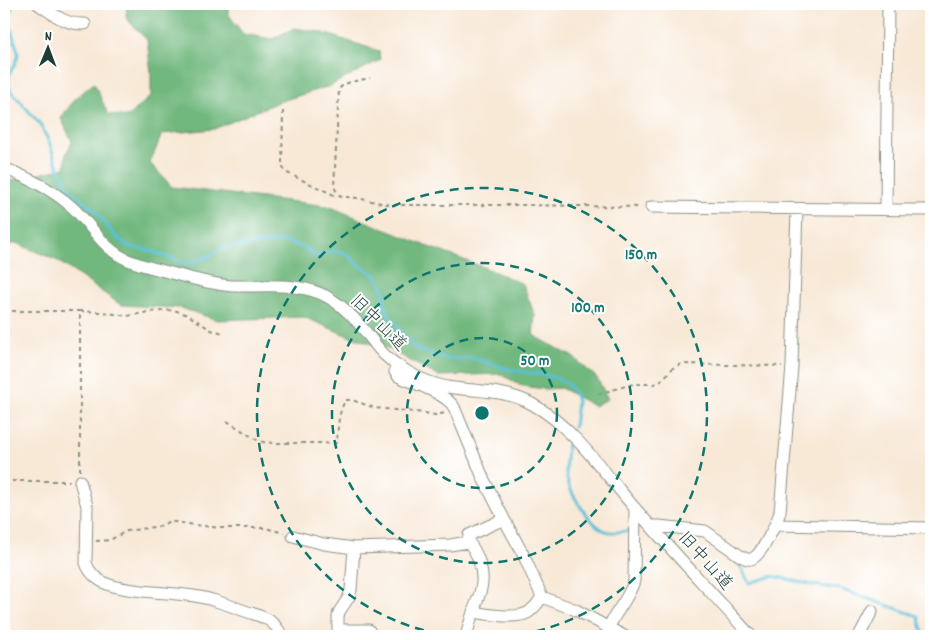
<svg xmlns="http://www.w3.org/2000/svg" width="935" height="640" viewBox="0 0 935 640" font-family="Dekko,'Klee One',sans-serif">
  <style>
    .forest { fill: #71b87e; stroke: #487a59 }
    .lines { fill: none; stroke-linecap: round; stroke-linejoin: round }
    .stream { stroke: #59c0d7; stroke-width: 3 }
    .minor-casing { stroke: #8c9285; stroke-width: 13 }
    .path { stroke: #8c9285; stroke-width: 2; stroke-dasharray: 4 4; stroke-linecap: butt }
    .minor { stroke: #fff; stroke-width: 11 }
    .ring { fill: none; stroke: #0f766e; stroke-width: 2.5; stroke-dasharray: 9 6 }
    .labels { text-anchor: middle; stroke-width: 4; stroke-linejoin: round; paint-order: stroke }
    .street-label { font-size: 18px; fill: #1f3d34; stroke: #fff }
    .centre { fill: #0f766e; stroke: #fff; stroke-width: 2.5 }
    .ring-label { font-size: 15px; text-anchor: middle; font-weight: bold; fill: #0f766e; stroke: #fff; stroke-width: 4; stroke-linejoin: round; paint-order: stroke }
  </style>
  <rect width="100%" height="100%" fill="#fff"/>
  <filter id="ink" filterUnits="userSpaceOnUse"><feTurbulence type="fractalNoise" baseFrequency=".02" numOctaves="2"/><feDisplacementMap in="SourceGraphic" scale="10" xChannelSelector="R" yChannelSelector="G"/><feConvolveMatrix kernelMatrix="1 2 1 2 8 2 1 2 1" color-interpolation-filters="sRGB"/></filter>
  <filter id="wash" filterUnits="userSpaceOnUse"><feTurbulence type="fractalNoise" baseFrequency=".0096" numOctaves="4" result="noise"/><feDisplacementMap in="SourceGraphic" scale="20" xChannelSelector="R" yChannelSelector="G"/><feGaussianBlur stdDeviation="1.12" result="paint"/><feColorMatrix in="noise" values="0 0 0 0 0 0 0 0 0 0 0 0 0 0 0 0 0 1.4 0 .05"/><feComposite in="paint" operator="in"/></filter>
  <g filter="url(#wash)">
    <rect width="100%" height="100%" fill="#f8e8d6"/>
    <path class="forest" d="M 127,4 L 227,4 L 229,15 L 243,34 L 272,39 L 294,28 L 320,32 L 379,51 L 380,60 L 330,86 L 278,102 L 214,129 L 162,134 L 150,163 L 172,187 L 328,206 L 426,246 L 491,270 L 523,284 L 535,316 L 533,335 L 573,357 L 597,378 L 608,399 L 594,406 L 561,388 L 545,389 L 523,386 L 500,374 L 438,376 L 389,349 L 348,336 L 304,317 L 217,320 L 181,308 L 121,305 L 58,261 L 16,243 L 4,246 L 4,182 L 65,168 L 66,154 L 72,142 L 61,118 L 75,99 L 94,83 L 108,114 L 127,117 L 151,96 L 151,72 L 147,40 L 126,18 Z"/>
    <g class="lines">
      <path class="stream" d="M 13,4 C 7,18 10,28 15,42 C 16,46 18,50 18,54 C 17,69 1,74 11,91 L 40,124 L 49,142 L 56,162 L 70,191 L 95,210 L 114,235 L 128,246 L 154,252 L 182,263 L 192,263 L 213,254 L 223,248 L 282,241 L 303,247 L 315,255 L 323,255 L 332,251 L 337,251 L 347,254 L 356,263 L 374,274 L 383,288 L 386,311 L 402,333 L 416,349 L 444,358 L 457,359 L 473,358 L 511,370 L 545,375 L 558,379 L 567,384 L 574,392 L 577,401 L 574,427
        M 569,439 C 562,472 565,486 585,513 C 601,533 607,535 632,530
        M 708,540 L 740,565 L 749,583 L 773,576 L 813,585 L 840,589 L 918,616 L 924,636"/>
    </g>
  </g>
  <g filter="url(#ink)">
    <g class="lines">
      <g class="minor-casing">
        <path id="minor" d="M 38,4 C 53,14 66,25 85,24
          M 4,168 C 28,178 52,189 72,207 C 92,225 102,249 128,260 C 140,265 152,268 164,271 C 186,277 208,284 232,286 C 260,287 291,282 319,293 C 337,300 353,316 365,331 C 370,337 374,343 379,349 C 387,359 398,366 408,372 C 420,379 433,384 447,387 C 476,392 505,389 532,404 C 571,425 604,472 633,506 C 671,550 712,593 751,636
          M 651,207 L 931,210
          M 886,210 L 888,4
          M 396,364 L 395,372 L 398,376 C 413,383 445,393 454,407 L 484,480 L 504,519 L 524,556 L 542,597 L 576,610 L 624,636
          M 80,481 L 87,506 L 86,563 C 89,572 97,580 107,584 C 128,592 163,592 186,595 C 207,597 226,604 245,611 C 253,614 263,616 270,621 C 275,625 280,630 281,636
          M 775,525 L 931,528
          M 652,526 L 659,526 L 705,531 L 739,555 C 743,557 746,560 751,559 C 761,557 777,522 780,512 L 792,366 L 797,209
          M 293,536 L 324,544 L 354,548 L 450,545 L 468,542 L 469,535 L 504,519
          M 468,542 C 477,551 483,569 482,582 C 482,591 476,603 473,612
          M 338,630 L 338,617 L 339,612 L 349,597 L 351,590 L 354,548
          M 337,636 L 338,630 L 369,630
          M 466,636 L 473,612 C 488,614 516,620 529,612 C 534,608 539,602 542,597
          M 606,636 C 610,616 628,602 634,581 L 635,508
          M 859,636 L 872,611"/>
      </g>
      <path class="path" d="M 283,111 L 282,165 L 285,172 L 334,195 L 342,197 L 352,197 L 391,205 L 526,205 L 641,207
        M 342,197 L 337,192 L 334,187 L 339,89 C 346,80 360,81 370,78
        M 4,311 L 80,311 L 80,472
        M 80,311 L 102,312 L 127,316 L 149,312 L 174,310 L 188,315 L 211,330 L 224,333
        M 598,394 L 633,384 L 654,384 L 660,382 L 673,368 L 681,364 L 782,366
        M 227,421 L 257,440 L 263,442 L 273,443 L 321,443 L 334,444 L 337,442 C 338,428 338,411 346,400 L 352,400 L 375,408 L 425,413 L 435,415 L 446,413
        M 4,481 L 70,481
        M 96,541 L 110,540 L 127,531 L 160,526 L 168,522 L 174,522 L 219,528 L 265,528 L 284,533"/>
      <use href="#minor" class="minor"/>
    </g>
  </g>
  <g class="ring">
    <circle cx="482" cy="413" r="75"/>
    <circle cx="482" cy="413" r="150"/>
    <path d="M453 636A225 225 0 1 1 511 636"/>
  </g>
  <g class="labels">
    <g class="street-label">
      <text transform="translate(379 322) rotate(45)" y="6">旧中山道</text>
      <text transform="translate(706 560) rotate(48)" y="6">旧中山道</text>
    </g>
  </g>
  <circle cx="482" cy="413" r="8" class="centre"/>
  <g class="ring-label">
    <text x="641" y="259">150 m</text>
    <text x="588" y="312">100 m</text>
    <text x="535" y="365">50 m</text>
  </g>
  <rect width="935" height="640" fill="none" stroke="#fff" stroke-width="20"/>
  <g transform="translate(48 48) rotate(1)" stroke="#ffffff" stroke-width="4" paint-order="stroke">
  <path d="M0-4L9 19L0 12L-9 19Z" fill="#1f3d34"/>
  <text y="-8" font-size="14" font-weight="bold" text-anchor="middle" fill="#1f3d34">N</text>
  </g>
</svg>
